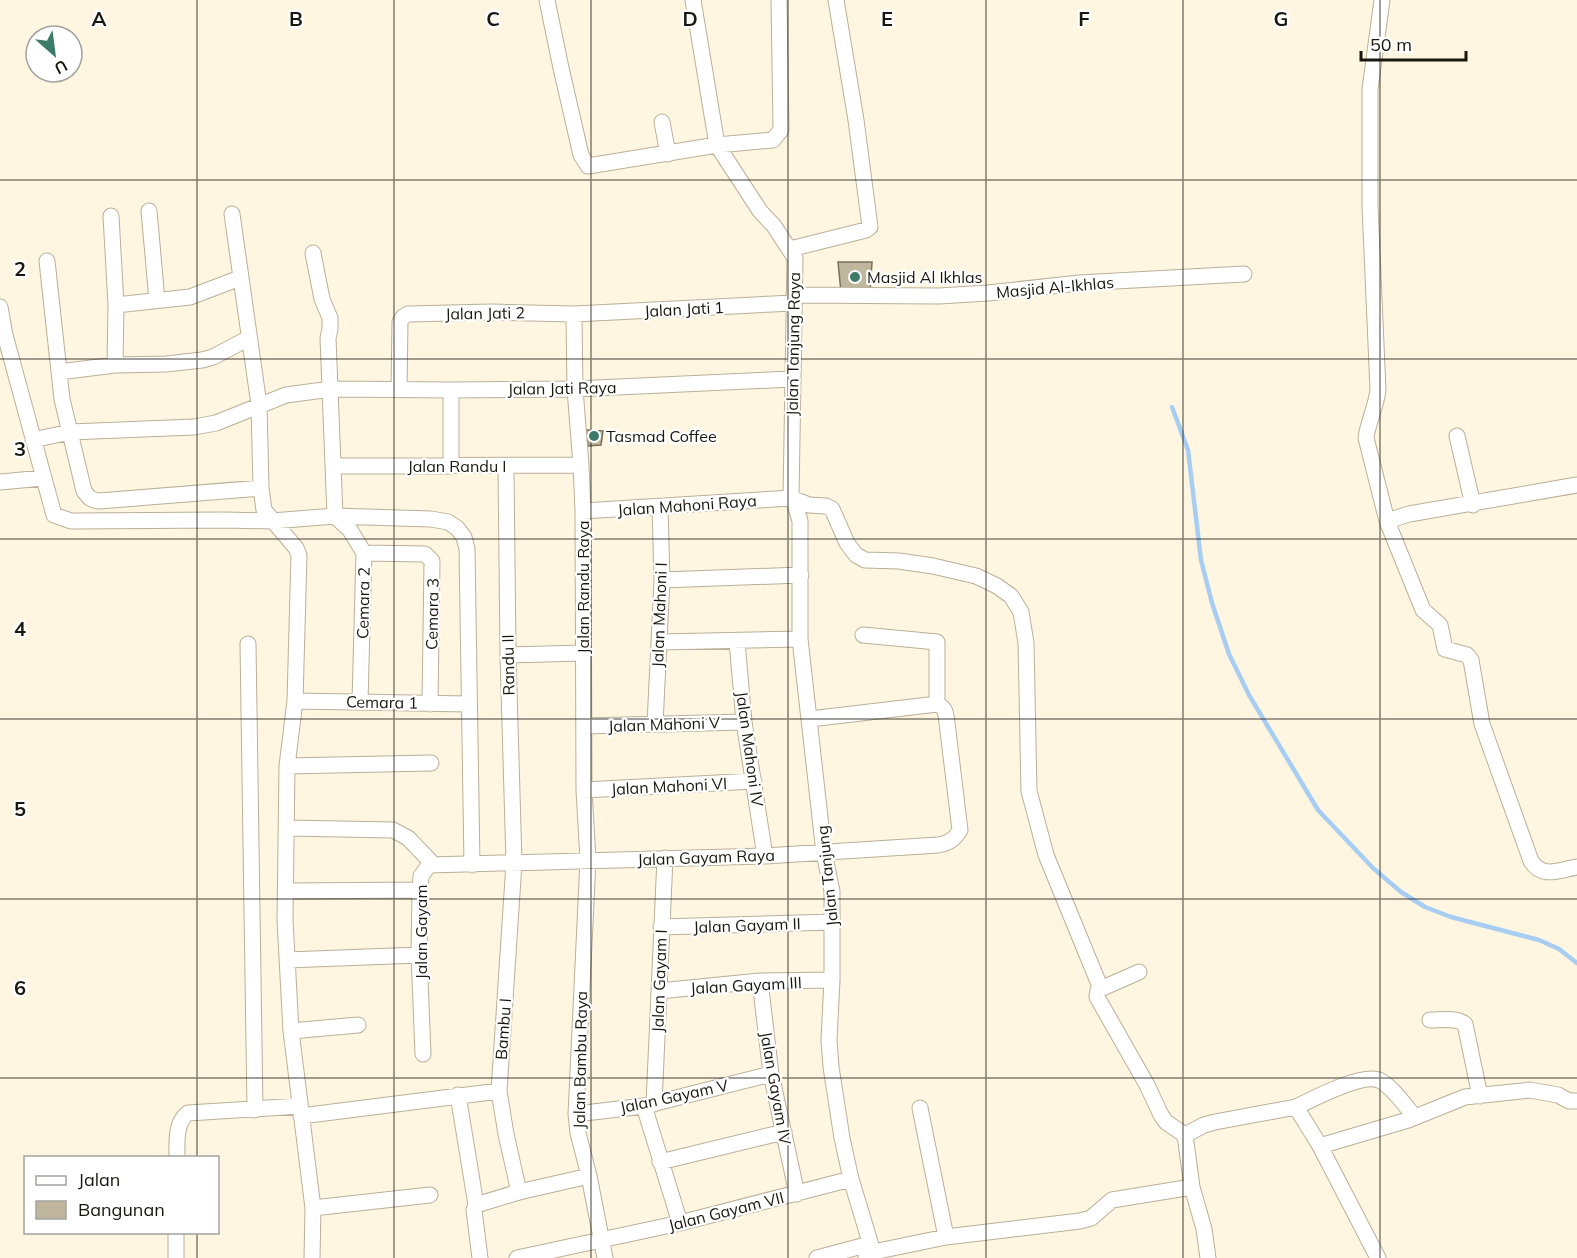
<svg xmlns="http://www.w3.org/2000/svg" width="1577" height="1258" viewBox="0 0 1577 1258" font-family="Mulish,sans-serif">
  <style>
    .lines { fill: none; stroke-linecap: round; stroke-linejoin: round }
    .stream { stroke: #a8cdf3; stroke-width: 4.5 }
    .building { fill: #bfb69d; stroke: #7a715a; stroke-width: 1.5 }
    .minor-casing { stroke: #bab098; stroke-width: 17 }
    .minor { stroke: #fff; stroke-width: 15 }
    .grid { fill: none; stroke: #1a170e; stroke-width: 1.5; stroke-opacity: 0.55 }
    .poi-dot { fill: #3c7b68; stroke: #fff; stroke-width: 2 }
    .labels { text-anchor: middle; stroke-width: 4.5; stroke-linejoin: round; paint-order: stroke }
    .poi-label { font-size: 16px; fill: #1a170e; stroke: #fff; text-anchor: start }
    .street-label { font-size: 16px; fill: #1a170e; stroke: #fff }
    .grid-label { font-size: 20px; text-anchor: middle; font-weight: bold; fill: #1a170e; stroke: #fff; stroke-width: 4.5; stroke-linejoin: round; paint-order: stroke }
  </style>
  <rect width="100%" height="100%" fill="#fef6e1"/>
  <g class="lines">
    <path class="stream" d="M 1172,407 L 1188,450 L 1201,560 L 1212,603 L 1229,654 L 1249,695 L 1318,810 L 1373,868 L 1401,892 L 1425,907 L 1451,917 L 1539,940 L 1559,949 L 1577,963"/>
  </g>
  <path class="building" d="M 838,262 L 872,262 L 870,292 L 841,292 Z
    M 586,430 L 603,431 L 601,445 L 588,446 Z"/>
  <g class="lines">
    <g class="minor-casing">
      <path id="minor" d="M 547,0 L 561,68 L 581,155 L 588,166 L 717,145 L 773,140 L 781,130 L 779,0
        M 693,0 L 717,145 L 760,211 L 774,226 L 795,258 L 791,498
        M 1382,0 L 1370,89 L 1370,206 L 1378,390 C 1376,407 1368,422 1366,438 L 1387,521 L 1409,514 L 1577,485
        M 662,122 L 668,154
        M 149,211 L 157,300
        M 232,214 L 259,405 L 261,488 L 264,510 L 296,548 L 299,555 L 295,701 L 287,766 L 285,920 L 291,1031 L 313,1208 L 312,1258
        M 111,216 L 116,305 L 115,365
        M 790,249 L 866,230 L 870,227 L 856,120 L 836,0
        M 313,253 L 322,299 L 330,318 L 330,329 L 328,338 L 335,516 L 350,530 L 364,553 L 360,701
        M 47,261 L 62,399 L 84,491 C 89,498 91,500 99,501 L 261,488
        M 794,295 L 939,296 L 988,293 L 1079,283 L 1244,274
        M 116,305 L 190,297 L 240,278
        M 0,307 L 5,335
        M 574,314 L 575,389 L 581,465 L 583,511 L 584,790 L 588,860 L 576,1114 L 578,1133 L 589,1176 L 605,1258
        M 0,336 L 5,335 L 54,515 L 71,521 L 225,520 L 272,521 L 335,516 L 431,519 L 448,522 L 457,528 L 464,537 L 467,549 L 472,865
        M 59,372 L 115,365 L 166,364 L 202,360 L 213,357 L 249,338
        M 399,390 L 400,322 L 403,317 L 408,314 L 491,312 L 574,314 L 793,303
        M 1457,436 L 1473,505
        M 33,440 L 70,432 L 194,427 L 216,423 L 286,395 L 331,389 L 451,390 L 575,389 L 792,379
        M 333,466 L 581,465
        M 451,466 L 451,390
        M 506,467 L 508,655 L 514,863 L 499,1091 L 506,1134 L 519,1192
        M 0,482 L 43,478
        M 791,498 L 795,504 L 800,521 L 800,639 L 824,853 L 832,891 L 832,980 L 829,1040 L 831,1067 L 842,1138 L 851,1179 L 873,1252
        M 583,511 L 791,498 L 809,505 L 826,506 L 832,509 L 847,543 L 856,555 L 865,560 L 899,561 L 933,566 L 976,576 L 997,586 L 1011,596 L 1021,612 L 1026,643 L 1029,791 L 1046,855 L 1101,989
        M 1387,521 L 1423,610 L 1440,625 L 1445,649 L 1467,655 L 1471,660 L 1482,724 L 1531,861 C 1542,879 1559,870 1577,867
        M 364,553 L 425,554 L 432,561 L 430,704
        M 662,580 L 801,575
        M 863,635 L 937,642 L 937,704
        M 737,641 L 744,722 L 765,856
        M 660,642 L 800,639
        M 248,644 L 255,1110
        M 508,655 L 583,653
        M 295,701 L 469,704
        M 655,724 L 662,580 L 660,507
        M 584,726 L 744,722
        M 287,766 L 431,763
        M 584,790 L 754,781
        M 287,828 L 393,830 L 408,838 L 433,864
        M 286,891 L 420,890
        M 661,927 L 833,922
        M 287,960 L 419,955
        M 1139,972 L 1098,990 L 1097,997 L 1147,1085 L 1161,1115 L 1166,1122 L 1185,1135
        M 760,981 L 771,1074 L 797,1194
        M 659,991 L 760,981 L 832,980
        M 1430,1020 C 1441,1020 1456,1017 1465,1024 L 1480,1096
        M 291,1031 L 358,1025
        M 423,1054 L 419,955 L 420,890 L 421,876 L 429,865 L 765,856 L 938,845 C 949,843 954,840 960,830 L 947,723 C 946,714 946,708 937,704 L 810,719
        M 458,1095 L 476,1205 L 474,1210 L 480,1258
        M 654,1104 L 665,858
        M 644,1106 L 680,1223
        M 1296,1107 C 1313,1099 1361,1073 1379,1080 C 1393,1087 1405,1106 1415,1117
        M 920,1108 L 946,1237
        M 576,1114 L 644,1106 L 771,1074
        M 301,1116 L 499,1091
        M 1320,1146 L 1408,1120 L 1465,1097 L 1530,1090 L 1558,1095 L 1569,1101 L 1577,1101
        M 177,1158 C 177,1142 175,1123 188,1113 L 300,1106
        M 660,1162 L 784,1132
        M 476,1205 L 519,1192 L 589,1176
        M 313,1208 L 430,1195
        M 866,1257 L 873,1252 L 946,1237 L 1080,1221 L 1091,1218 L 1112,1200 L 1192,1187
        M 176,1258 L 176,1232
        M 517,1258 L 680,1223 L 851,1179
        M 817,1258 L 862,1246 L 873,1252
        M 1208,1258 L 1204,1229 L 1192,1187 L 1185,1135 L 1204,1125 L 1215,1122 L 1296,1107 L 1320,1146 L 1378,1258"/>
    </g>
    <use href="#minor" class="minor"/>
  </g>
  <path class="grid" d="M 197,0 L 197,1158M 394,0 L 394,1258M 591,0 L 591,1258M 788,0 L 788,1258M 986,0 L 986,1258M 1183,0 L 1183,1258M 1380,0 L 1380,1258M 0,180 L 1577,180M 0,359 L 1577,359M 0,539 L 1577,539M 0,719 L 1577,719M 0,899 L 1577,899M 0,1078 L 1577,1078M 197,1232 L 197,1258"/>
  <g class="poi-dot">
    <circle cx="855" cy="277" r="6"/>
    <circle cx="594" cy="436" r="6"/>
  </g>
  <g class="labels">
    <g class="poi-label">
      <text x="867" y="283">Masjid Al Ikhlas</text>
      <text x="606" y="442">Tasmad Coffee</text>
    </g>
    <g class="street-label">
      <text transform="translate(1055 287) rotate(-5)" y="6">Masjid Al-Ikhlas</text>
      <text transform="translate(684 309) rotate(-3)" y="6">Jalan Jati 1</text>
      <text transform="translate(485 313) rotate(-1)" y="6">Jalan Jati 2</text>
      <text transform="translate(793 344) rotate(-89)" y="6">Jalan Tanjung Raya</text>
      <text transform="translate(562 388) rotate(-1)" y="6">Jalan Jati Raya</text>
      <text x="457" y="472">Jalan Randu I</text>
      <text transform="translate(687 505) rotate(-4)" y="6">Jalan Mahoni Raya</text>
      <text transform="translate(583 587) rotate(-90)" y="6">Jalan Randu Raya</text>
      <text transform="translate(363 603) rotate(-89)" y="6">Cemara 2</text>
      <text transform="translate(432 614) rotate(-89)" y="6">Cemara 3</text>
      <text transform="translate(659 615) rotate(-88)" y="6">Jalan Mahoni I</text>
      <text transform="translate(508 665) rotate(-91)" y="6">Randu II</text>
      <text transform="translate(382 702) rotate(1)" y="6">Cemara 1</text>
      <text transform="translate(664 724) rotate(-2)" y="6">Jalan Mahoni V</text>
      <text transform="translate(750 749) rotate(82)" y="6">Jalan Mahoni IV</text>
      <text transform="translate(669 786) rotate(-3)" y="6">Jalan Mahoni VI</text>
      <text transform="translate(706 857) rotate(-2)" y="6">Jalan Gayam Raya</text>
      <text transform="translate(827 876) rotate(-96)" y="6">Jalan Tanjung</text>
      <text transform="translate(747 925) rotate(-2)" y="6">Jalan Gayam II</text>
      <text transform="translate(421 932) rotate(-90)" y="6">Jalan Gayam</text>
      <text transform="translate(659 981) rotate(-88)" y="6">Jalan Gayam I</text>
      <text transform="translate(746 985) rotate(-3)" y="6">Jalan Gayam III</text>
      <text transform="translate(503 1029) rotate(-86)" y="6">Bambu I</text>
      <text transform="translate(580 1060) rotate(-89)" y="6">Jalan Bambu Raya</text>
      <text transform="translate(776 1088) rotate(80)" y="6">Jalan Gayam IV</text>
      <text transform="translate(674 1096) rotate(-12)" y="6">Jalan Gayam V</text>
      <text transform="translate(726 1211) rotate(-14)" y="6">Jalan Gayam VII</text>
    </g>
  </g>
  <g class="grid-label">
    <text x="99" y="26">A</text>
    <text x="296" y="26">B</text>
    <text x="493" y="26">C</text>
    <text x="690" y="26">D</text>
    <text x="887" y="26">E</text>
    <text x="1084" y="26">F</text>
    <text x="1281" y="26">G</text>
    <text x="20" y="276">2</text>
    <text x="20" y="456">3</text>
    <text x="20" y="636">4</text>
    <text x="20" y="816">5</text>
    <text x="20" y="995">6</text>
  </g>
  <rect x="24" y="1156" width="195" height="78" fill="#ffffff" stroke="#a3a29f" stroke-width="1.5"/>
  <rect x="36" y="1176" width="30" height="9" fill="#ffffff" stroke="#a3a29f" stroke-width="1.5"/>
  <text x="78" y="1186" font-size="18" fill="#1a170e">Jalan</text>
  <rect x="36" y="1201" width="30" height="18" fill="#bfb69d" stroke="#a3a29f" stroke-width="1.5"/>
  <text x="78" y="1216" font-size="18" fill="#1a170e">Bangunan</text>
  <g transform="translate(54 54) rotate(152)"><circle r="28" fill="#ffffff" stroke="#a3a29f" stroke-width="1.5"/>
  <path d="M0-4.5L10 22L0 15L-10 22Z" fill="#3c7b68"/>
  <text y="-9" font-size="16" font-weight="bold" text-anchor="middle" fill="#1a170e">U</text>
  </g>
  <path d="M1361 51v9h105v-9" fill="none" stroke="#1a170e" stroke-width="3"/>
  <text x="1370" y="51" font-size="18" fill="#1a170e" stroke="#ffffff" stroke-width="4.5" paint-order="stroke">50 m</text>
</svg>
